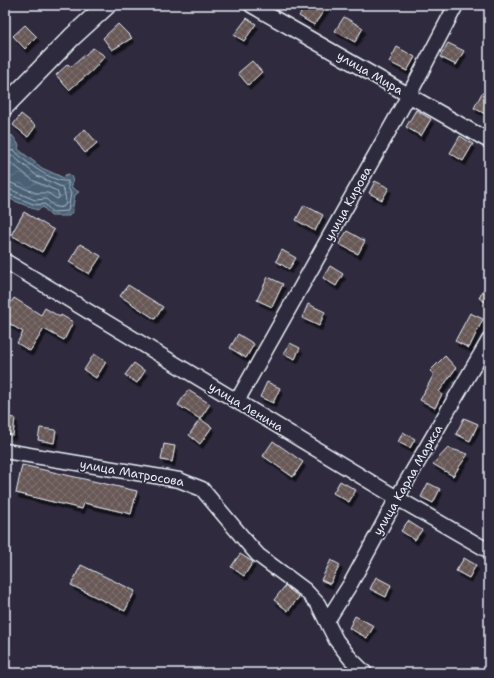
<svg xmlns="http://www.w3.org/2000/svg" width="494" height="678" viewBox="0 0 494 678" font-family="'Shantell Sans',sans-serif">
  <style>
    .water { fill: url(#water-waves); stroke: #899ba9 }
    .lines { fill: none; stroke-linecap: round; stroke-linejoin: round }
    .shore { stroke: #a9b7c4; stroke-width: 1 }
    .building { fill: url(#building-cross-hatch); stroke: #e8f1f8; filter: url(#shadow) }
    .minor-casing { stroke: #e8f1f8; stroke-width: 17 }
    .major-casing { stroke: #e8f1f8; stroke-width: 21 }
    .minor { stroke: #2f2a3d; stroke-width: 14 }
    .major { stroke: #2f2a3d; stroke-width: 18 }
    .labels { text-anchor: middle; stroke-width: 3.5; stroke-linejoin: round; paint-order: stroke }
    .street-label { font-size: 12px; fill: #e8f1f8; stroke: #2f2a3d }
  </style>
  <defs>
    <pattern id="water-waves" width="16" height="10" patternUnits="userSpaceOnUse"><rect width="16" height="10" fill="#4a6175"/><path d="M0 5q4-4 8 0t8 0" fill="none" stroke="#647889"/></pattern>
    <pattern id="building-cross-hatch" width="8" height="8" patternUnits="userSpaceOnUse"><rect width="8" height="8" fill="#685956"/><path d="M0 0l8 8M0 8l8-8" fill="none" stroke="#7e716f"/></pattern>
    <filter id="shadow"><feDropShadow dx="2.5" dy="4.5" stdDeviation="0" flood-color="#0009"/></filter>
  </defs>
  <rect width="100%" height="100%" fill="#2f2a3d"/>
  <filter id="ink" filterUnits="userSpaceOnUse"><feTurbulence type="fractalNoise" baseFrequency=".025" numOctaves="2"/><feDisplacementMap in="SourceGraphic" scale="8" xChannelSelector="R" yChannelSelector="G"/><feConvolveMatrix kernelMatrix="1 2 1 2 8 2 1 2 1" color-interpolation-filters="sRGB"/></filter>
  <g filter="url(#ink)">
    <path class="water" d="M 12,135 L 19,145 L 18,149 L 42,168 L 64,178 L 65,175 L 69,174 C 73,178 74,182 71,187 L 79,192 L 75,195 L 72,212 L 69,216 L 51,216 L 43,207 L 37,210 L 5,197 L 5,149 L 10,146 L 12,143 L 10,136 Z"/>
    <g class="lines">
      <path class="shore" d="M 5,152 L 14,150 C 24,161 52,183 68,181 L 68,188 L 71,193 L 68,211 L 52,212 L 45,204 L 36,205 L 5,193
        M 5,157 L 13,156 L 37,176 L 62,187 C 64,191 69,204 63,207 C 60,208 58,207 55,207 L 46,199 L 35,200 L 9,189 L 5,188
        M 5,163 L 11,163 L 34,181 L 57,191 L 59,196 L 59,198 L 57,199 L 48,193 L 36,193 L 11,183 L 5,182"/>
    </g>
    <path class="building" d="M 305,5 L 328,5 L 314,25 L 299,16 Z
      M 344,17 L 363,28 L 355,42 L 335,31 Z
      M 247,18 L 256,24 L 244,41 L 234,35 Z
      M 118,24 L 132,38 L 112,50 L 103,38 Z
      M 25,25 L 37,37 L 25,49 L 13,36 Z
      M 448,43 L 464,51 L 456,65 L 440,57 Z
      M 397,47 L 415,57 L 407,71 L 389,62 Z
      M 93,48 L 105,56 L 92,71 L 69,90 L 56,75 L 68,64 L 71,67 Z
      M 252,61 L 262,72 L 248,85 L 238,73 Z
      M 482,93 L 489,96 L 489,116 L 474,108 Z
      M 416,110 L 431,119 L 421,136 L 406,127 Z
      M 21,114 L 36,126 L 28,137 L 13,125 Z
      M 85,129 L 97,143 L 85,153 L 74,139 Z
      M 460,136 L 473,144 L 463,161 L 450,153 Z
      M 375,181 L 389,188 L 382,200 L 369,193 Z
      M 304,205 L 323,215 L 315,231 L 296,220 Z
      M 24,212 L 54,230 L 42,252 L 11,235 Z
      M 347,231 L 365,241 L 358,254 L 339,244 Z
      M 80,244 L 101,256 L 89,274 L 69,262 Z
      M 282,250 L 296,258 L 289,269 L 276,261 Z
      M 330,266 L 343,274 L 336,286 L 323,278 Z
      M 268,277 L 283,284 L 272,307 L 257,300 Z
      M 489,280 L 489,304 L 479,298 Z
      M 128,285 L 163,307 L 155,319 L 120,296 Z
      M 14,298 L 41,315 L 45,308 L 60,317 L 61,315 L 73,322 L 64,340 L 44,329 L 30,351 L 17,343 L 23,332 L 5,321 L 5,312 Z
      M 308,304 L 325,312 L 319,326 L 302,318 Z
      M 470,313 L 483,319 L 469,348 L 455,341 Z
      M 238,334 L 254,344 L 246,358 L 230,348 Z
      M 290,343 L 300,348 L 295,359 L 284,354 Z
      M 94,354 L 106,362 L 96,378 L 84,370 Z
      M 445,356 L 456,368 L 439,392 L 442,394 L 435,408 L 420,400 L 434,374 L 430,371 Z
      M 134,363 L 145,371 L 137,383 L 125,375 Z
      M 267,382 L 280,388 L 273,403 L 260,397 Z
      M 188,390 L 210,404 L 200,419 L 178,405 Z
      M 5,417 L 15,418 L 13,435 L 5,434 Z
      M 464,418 L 478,424 L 470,441 L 456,434 Z
      M 200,419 L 212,427 L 200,444 L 189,435 Z
      M 40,428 L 56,430 L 54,443 L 38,440 Z
      M 403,432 L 415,439 L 410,448 L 398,442 Z
      M 273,441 L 303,462 L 293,477 L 263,456 Z
      M 164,444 L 175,446 L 172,462 L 161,460 Z
      M 448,448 L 468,454 L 453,476 L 433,464 Z
      M 22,465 L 137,491 L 131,514 L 84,503 L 82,509 L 16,493 Z
      M 340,481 L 356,490 L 349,502 L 333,493 Z
      M 428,483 L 440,489 L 433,503 L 421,497 Z
      M 408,521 L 422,530 L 415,540 L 401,531 Z
      M 240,554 L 253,562 L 244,576 L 231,567 Z
      M 464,558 L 476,565 L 469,578 L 456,571 Z
      M 331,560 L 340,565 L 330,584 L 321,580 Z
      M 81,565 L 135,591 L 125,611 L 71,585 Z
      M 376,577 L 391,585 L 386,597 L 370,589 Z
      M 285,586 L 299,597 L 288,611 L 274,600 Z
      M 355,616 L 374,626 L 367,638 L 349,628 Z"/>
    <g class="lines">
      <g class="minor-casing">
        <path id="minor" d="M 251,5 L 489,141
          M 5,261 L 397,498 L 489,551
          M 237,401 L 409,95 L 456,5
          M 5,451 L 179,480 L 202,489 L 249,545 L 258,555 L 305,590 L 318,604 L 336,640 L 350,658 L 365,673
          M 327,621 L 351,583 L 397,498 L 489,340"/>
      </g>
      <g class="major-casing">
        <path id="major" d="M 5,106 L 72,37 L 107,5"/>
      </g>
      <use href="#minor" class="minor"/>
      <use href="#major" class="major"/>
    </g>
  </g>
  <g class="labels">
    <g class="street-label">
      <text transform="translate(370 73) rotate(30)" y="4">улица Мира</text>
      <text transform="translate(348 204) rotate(-61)" y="4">улица Кирова</text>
      <text transform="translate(246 407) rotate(31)" y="4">улица Ленина</text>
      <text transform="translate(132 473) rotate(10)" y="4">улица Матросова</text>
      <text transform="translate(408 480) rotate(-60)" y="4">улица Карла Маркса</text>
    </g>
  </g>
  <rect width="494" height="678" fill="none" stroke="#2f2a3d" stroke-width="20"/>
  <rect x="10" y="10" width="474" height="658" fill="none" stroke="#e8f1f8" stroke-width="1.5" filter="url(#ink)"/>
</svg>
